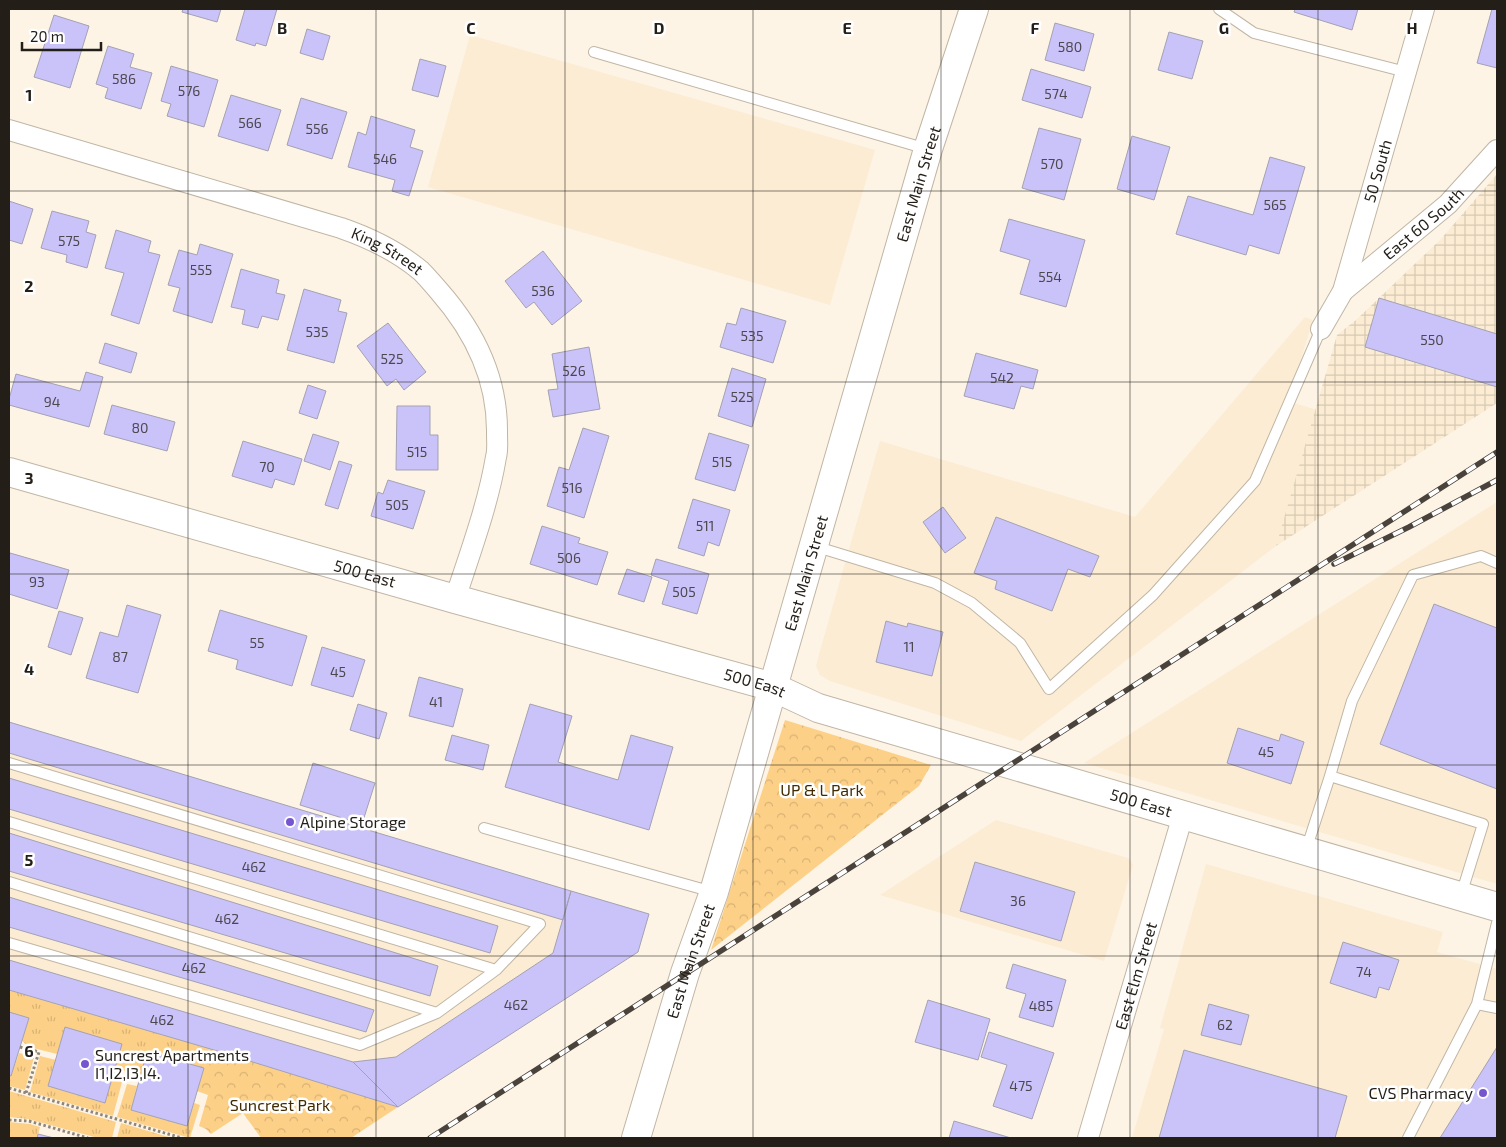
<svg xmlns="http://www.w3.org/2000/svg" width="1506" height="1147" viewBox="0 0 1506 1147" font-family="'Exo 2',sans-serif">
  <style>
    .built { fill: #fbecd3 }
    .industrial { fill: url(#industrial-grid) }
    .grass { fill: url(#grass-tufts) }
    .park { fill: url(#park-crowns) }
    .building { fill: #cac3f9; stroke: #a3a1b3 }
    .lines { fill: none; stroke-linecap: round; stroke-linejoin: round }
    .lane-casing { stroke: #c1b6a5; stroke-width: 12 }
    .street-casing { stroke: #c1b6a5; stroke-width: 22 }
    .secondary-casing { stroke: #c1b6a5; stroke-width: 30 }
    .path { stroke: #8d867c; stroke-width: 3; stroke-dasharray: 2.5 2.5; stroke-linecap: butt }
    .lane { stroke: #fff; stroke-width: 10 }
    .street { stroke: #fff; stroke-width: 20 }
    .secondary { stroke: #fff; stroke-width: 28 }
    .rail-casing { stroke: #49433c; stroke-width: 5.5 }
    .rail { stroke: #fff; stroke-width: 4; stroke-dasharray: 11; stroke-linecap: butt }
    .grid { fill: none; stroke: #231e18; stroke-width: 1; stroke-opacity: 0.55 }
    .poi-dot { fill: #7556d0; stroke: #fff; stroke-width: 2 }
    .labels { text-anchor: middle; stroke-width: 5; stroke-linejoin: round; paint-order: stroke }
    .number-label { font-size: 14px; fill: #4d4750 }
    .street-label { font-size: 16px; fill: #231e18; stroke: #fff }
    .park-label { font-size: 16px; fill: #412c02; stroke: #fff }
    .poi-label { font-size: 16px; fill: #231e18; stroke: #fff; text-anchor: start }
    .grid-label { font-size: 16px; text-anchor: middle; font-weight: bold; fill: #231e18; stroke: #fff; stroke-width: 5; stroke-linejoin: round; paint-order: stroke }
  </style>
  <defs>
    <pattern id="industrial-grid" width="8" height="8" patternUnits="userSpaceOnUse" patternTransform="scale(1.25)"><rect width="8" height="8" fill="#fbecd3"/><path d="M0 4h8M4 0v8" fill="none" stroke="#d7cab4"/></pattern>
    <pattern id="grass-tufts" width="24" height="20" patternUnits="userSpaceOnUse" patternTransform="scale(1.25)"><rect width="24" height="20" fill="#fdd087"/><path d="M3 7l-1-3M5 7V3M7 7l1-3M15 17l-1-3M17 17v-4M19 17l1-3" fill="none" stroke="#d9b274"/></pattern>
    <pattern id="park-crowns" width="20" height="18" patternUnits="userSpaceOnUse" patternTransform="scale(1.25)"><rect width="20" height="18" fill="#fdd087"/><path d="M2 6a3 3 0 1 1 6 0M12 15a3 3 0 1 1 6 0" fill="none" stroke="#d9b274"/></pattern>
  </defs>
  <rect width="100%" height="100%" fill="#fdf4e6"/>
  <path class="built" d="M 470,35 L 875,150 L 830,305 L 428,187 Z
    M 1305,317 L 1313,320 L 1288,401 L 1317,410 L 1276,546 L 1021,741 L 830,681 L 820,675 L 816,666 L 821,647 L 880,441 L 1135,517 Z
    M 1497,502 L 1497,884 L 1084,763 Z
    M 9,722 L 624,907 L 398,1107 L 9,991 Z
    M 996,820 L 1128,858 L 1130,860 L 1133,865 L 1104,961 L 880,895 Z
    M 1206,864 L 1443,932 L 1437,952 L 1497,969 L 1497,1138 L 1132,1138 L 1164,1029 L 1160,1028 Z"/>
  <path class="industrial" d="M 1497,174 L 1497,403 L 1276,546 L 1337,335 L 1356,320 L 1441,239 Z"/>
  <path class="grass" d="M 9,990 L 214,1050 L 204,1068 L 148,1052 L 141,1075 L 29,1047 L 22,1041 L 29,1018 L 9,1012 Z
    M 29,1052 L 35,1054 L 25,1090 L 9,1086 L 9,1075 L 11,1076 L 19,1053 L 24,1054 Z
    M 40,1056 L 56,1060 L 48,1086 L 104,1103 L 112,1080 L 122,1082 L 113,1116 L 30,1092 Z
    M 127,1084 L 137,1086 L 131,1110 L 187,1126 L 194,1103 L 200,1105 L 190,1138 L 117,1117 Z
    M 9,1091 L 116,1122 L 112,1138 L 98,1138 L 28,1119 L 9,1117 Z
    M 9,1122 L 30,1124 L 40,1127 L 37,1138 L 9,1138 Z
    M 121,1123 L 172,1138 L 117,1138 Z"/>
  <path class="park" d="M 785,720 L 931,765 L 919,786 L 711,950 Z
    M 214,1050 L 398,1107 L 351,1138 L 261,1138 L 243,1113 L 211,1134 L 206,1129 L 199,1126 L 208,1095 L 197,1091 L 204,1068 Z"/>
  <path class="building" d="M 183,9 L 221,9 L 217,22 L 182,12 Z
    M 245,9 L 277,9 L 266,46 L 256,43 L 255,46 L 236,40 Z
    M 1295,9 L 1358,9 L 1352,30 L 1294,12 Z
    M 1492,9 L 1497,9 L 1497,68 L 1477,63 Z
    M 54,15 L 89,26 L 70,88 L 34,77 Z
    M 1055,23 L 1094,34 L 1084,71 L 1045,60 Z
    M 307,29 L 330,36 L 323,60 L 300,53 Z
    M 1169,32 L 1203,41 L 1192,79 L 1158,70 Z
    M 108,46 L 134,54 L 130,67 L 152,73 L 141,109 L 105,98 L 108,88 L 96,84 Z
    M 420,59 L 446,66 L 438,97 L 412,90 Z
    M 171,66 L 218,80 L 204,127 L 167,116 L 171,104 L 161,101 Z
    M 1031,69 L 1091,87 L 1082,118 L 1022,100 Z
    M 231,95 L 281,110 L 268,151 L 218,136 Z
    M 301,98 L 347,112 L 332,159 L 287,145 Z
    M 371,116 L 415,130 L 410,147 L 423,151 L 409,196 L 392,191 L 395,180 L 348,167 L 358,132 L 366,135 Z
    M 1039,128 L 1081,139 L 1064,200 L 1022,188 Z
    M 1132,136 L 1170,147 L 1154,200 L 1117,189 Z
    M 1270,157 L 1305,167 L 1279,254 L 1249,245 L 1246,255 L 1176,234 L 1188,196 L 1253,215 Z
    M 9,201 L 33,209 L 22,244 L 9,240 Z
    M 52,211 L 89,221 L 86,232 L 96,235 L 87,268 L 66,262 L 67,255 L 41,248 Z
    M 1009,219 L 1085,240 L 1066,307 L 1020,294 L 1030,260 L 1000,251 Z
    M 116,230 L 151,241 L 148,252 L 160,255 L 139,324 L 111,315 L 124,273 L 105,268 Z
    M 200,244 L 233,254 L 212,323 L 173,311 L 180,288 L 168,285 L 179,250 L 197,255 Z
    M 543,251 L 582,301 L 552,325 L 534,302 L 526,308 L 505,281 Z
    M 241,269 L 279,280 L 276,293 L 285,295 L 278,320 L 262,316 L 258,328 L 242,324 L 245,310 L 231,307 Z
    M 304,289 L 341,300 L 338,311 L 347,313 L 334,363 L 287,350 Z
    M 1379,298 L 1497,334 L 1497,387 L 1365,347 Z
    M 741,308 L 786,321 L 773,363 L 720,347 L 727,323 L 736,325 Z
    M 388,323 L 426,372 L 404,390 L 396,379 L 387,386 L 357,346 Z
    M 105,343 L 137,353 L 131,373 L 99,363 Z
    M 589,347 L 600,409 L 553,417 L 548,390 L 558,389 L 552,354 Z
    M 976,353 L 1038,370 L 1033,389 L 1021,386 L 1014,409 L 964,396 Z
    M 732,368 L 766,379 L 752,427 L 718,416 Z
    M 86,372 L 103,377 L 89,427 L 9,405 L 9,399 L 16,374 L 80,391 Z
    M 308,385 L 326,391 L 317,419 L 299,413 Z
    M 112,405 L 175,422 L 167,451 L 104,434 Z
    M 397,406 L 430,406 L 430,435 L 438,435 L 438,470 L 396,470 Z
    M 583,428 L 609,436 L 584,518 L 547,506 L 559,467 L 569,470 Z
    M 709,433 L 749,445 L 735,491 L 695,479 Z
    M 313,434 L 339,442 L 330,470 L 304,461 Z
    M 243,441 L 302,459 L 294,485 L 275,479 L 272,488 L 232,476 Z
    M 339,461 L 352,465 L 338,509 L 325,505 Z
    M 388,480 L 425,491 L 413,529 L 371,516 L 378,492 L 383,494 Z
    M 693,499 L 730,510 L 719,546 L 708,542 L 704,556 L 678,548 Z
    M 943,507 L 966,538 L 945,553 L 923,522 Z
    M 996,517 L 1099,556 L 1090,577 L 1068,569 L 1052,611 L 995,589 L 997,581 L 974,573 Z
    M 542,526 L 580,538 L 578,543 L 608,552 L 597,585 L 530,564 Z
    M 10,553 L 69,570 L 57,609 L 9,594 L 9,557 Z
    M 656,559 L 709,574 L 697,614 L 662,604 L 669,581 L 651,575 Z
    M 627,569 L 652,577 L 644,602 L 618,594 Z
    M 1434,604 L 1497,628 L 1497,789 L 1380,744 Z
    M 127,605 L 161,615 L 138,693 L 86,678 L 100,632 L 118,637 Z
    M 220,610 L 307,636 L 292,686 L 236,669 L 238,660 L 208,651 Z
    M 59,611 L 83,618 L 71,655 L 48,647 Z
    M 886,621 L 907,627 L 908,623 L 943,632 L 932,676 L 876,662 Z
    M 322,647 L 365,660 L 353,697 L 311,685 Z
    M 419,677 L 463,689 L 453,727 L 409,716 Z
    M 358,704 L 387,713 L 379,739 L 350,730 Z
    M 530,704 L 572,716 L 558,762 L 618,780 L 631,735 L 673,747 L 649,830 L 505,787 Z
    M 9,722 L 571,891 L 563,920 L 9,753 Z
    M 1238,728 L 1279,741 L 1281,734 L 1304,742 L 1291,784 L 1227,763 Z
    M 452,735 L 489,745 L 483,770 L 445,760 Z
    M 313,763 L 375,783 L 362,824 L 300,805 Z
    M 9,778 L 498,926 L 490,953 L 9,809 Z
    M 9,833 L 438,966 L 430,996 L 9,871 Z
    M 975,862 L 1075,892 L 1061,941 L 960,911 Z
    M 571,891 L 649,914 L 638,952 L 398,1107 L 353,1062 L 396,1057 L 553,953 Z
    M 9,897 L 374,1010 L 366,1032 L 9,927 Z
    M 1343,942 L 1399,960 L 1389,990 L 1379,987 L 1376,998 L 1330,983 Z
    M 9,960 L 353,1062 L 398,1107 L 214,1050 L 9,990 Z
    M 1013,964 L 1066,980 L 1053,1027 L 1019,1017 L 1026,994 L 1006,988 Z
    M 928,1000 L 990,1019 L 978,1060 L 915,1042 Z
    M 1209,1004 L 1249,1015 L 1241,1045 L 1201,1035 Z
    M 9,1012 L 29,1018 L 11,1076 L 9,1075 Z
    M 65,1027 L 122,1044 L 105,1103 L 48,1086 Z
    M 989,1032 L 1054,1053 L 1032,1119 L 993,1106 L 1007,1065 L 981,1057 Z
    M 1497,1047 L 1497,1138 L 1440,1138 Z
    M 1184,1050 L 1347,1096 L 1335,1138 L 1159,1138 Z
    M 147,1052 L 204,1068 L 187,1126 L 131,1110 Z
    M 954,1121 L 1011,1138 L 949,1138 Z
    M 38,1134 L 54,1138 L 37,1138 Z"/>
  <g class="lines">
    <g class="lane-casing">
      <path id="lane" d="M 1219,9 L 1254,33 L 1406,72
        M 594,52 L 927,149
        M 814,546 L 935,583 L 972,603 L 1020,643 L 1049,689 L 1153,595 L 1255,481 L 1321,329
        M 9,763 L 540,924 L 496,970
        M 1330,776 L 1352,701 L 1413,575 L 1481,556 L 1497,563
        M 9,822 L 496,970 L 437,1013
        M 484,828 L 713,892
        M 1306,850 L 1330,776 L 1483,824 L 1461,895
        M 9,882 L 437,1013 L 360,1045 L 9,943
        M 1477,1004 L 1497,1008
        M 1408,1138 L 1477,1004 L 1497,923"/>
    </g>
    <g class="street-casing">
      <g id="street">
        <path id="s1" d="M 9,130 L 341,228 C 370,238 397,251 421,271 C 427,277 433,284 439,291 C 475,332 498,379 497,434 C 497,442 498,450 496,457 C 488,505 470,553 455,599"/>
        <path id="s2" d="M 1343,291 L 1448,204 L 1497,150"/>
        <path id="s3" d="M 1321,329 L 1343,291 L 1424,9"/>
        <path id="s4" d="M 1088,1138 L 1183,815"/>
      </g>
    </g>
    <g class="secondary-casing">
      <g id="secondary">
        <path id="s5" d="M 9,472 L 455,599 L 773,687 L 818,708 L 1497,907"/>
        <path id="s6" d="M 636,1138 L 685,973 L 714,892 L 928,149 L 974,9"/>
      </g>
    </g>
    <path class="path" d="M 20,1047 L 39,1052 L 26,1093
      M 9,1088 L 182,1138
      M 9,1120 L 29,1121 L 88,1138"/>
    <use href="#lane" class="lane"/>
    <use href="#street" class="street"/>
    <use href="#secondary" class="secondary"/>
    <g class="rail-casing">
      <path id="rail" d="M 1334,564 L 1409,527 L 1497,480
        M 430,1138 L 1497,452"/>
    </g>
    <use href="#rail" class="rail"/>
  </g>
  <path class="grid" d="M 188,9 L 188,1138M 376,9 L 376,1138M 565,9 L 565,1138M 753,9 L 753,1138M 941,9 L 941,1138M 1130,9 L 1130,1138M 1318,9 L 1318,1138M 9,191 L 1497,191M 9,382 L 1497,382M 9,574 L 1497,574M 9,765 L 1497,765M 9,956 L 1497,956"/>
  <g class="poi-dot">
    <circle cx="290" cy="822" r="5"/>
    <circle cx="85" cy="1064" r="5"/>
    <circle cx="1483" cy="1093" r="5"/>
  </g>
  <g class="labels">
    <g class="number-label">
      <text x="1070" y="52">580</text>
      <text x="124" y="84">586</text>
      <text x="189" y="96">576</text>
      <text x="1056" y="99">574</text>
      <text x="250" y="128">566</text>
      <text x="317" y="134">556</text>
      <text x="385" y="164">546</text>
      <text x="1052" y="169">570</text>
      <text x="1275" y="210">565</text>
      <text x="69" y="246">575</text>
      <text x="201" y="275">555</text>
      <text x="1050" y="282">554</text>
      <text x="543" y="296">536</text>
      <text x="317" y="337">535</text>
      <text x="752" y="341">535</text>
      <text x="1432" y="345">550</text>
      <text x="392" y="364">525</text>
      <text x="574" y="376">526</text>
      <text x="1002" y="383">542</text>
      <text x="742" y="402">525</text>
      <text x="52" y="407">94</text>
      <text x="140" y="433">80</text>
      <text x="417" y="457">515</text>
      <text x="722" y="467">515</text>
      <text x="267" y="472">70</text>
      <text x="572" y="493">516</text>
      <text x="397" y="510">505</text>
      <text x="705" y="531">511</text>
      <text x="569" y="563">506</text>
      <text x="37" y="587">93</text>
      <text x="684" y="597">505</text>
      <text x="257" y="648">55</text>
      <text x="909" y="652">11</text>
      <text x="120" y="662">87</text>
      <text x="338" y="677">45</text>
      <text x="436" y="707">41</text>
      <text x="1266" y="757">45</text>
      <text x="254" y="872">462</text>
      <text x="1018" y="906">36</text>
      <text x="227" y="924">462</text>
      <text x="194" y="973">462</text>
      <text x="1364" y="977">74</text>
      <text x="516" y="1010">462</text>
      <text x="1041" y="1011">485</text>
      <text x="162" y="1025">462</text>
      <text x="1225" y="1030">62</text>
      <text x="1021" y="1091">475</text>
    </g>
    <g class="street-label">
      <text dy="6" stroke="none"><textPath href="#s3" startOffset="169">50 South</textPath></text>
      <text dy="6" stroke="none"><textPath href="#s6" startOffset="995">East Main Street</textPath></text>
      <text dy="6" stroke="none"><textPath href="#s2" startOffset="105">East 60 South</textPath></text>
      <text dy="6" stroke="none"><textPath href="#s1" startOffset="398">King Street</textPath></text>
      <text dy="6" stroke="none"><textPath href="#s5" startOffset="370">500 East</textPath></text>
      <text dy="6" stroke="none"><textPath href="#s6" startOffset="590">East Main Street</textPath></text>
      <text dy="6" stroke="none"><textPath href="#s5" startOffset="775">500 East</textPath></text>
      <text dy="6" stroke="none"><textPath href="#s5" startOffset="1180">500 East</textPath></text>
      <text dy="6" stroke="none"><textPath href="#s6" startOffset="185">East Main Street</textPath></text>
      <text dy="6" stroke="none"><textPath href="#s4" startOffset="169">East Elm Street</textPath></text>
    </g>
    <g class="park-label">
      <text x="822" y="796">UP &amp; L Park</text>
      <text x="280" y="1111">Suncrest Park</text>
    </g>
    <g class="poi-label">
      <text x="300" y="828">Alpine Storage</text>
      <text x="95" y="1061">Suncrest Apartments<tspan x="95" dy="18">I1,I2,I3,I4.</tspan></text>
      <text x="1473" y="1099" text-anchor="end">CVS Pharmacy</text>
    </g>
  </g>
  <g class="grid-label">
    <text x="282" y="34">B</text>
    <text x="471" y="34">C</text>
    <text x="659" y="34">D</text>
    <text x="847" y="34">E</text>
    <text x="1035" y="34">F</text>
    <text x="1224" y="34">G</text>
    <text x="1412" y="34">H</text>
    <text x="29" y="101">1</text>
    <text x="29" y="292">2</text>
    <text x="29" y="484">3</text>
    <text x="29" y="675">4</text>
    <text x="29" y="866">5</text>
    <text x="29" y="1057">6</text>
  </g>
  <rect width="1506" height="1147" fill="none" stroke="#231e18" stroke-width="20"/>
  <path d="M22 42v8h79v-8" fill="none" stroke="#231e18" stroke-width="2.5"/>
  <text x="30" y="42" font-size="15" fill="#231e18" stroke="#ffffff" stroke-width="4" paint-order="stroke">20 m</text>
</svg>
